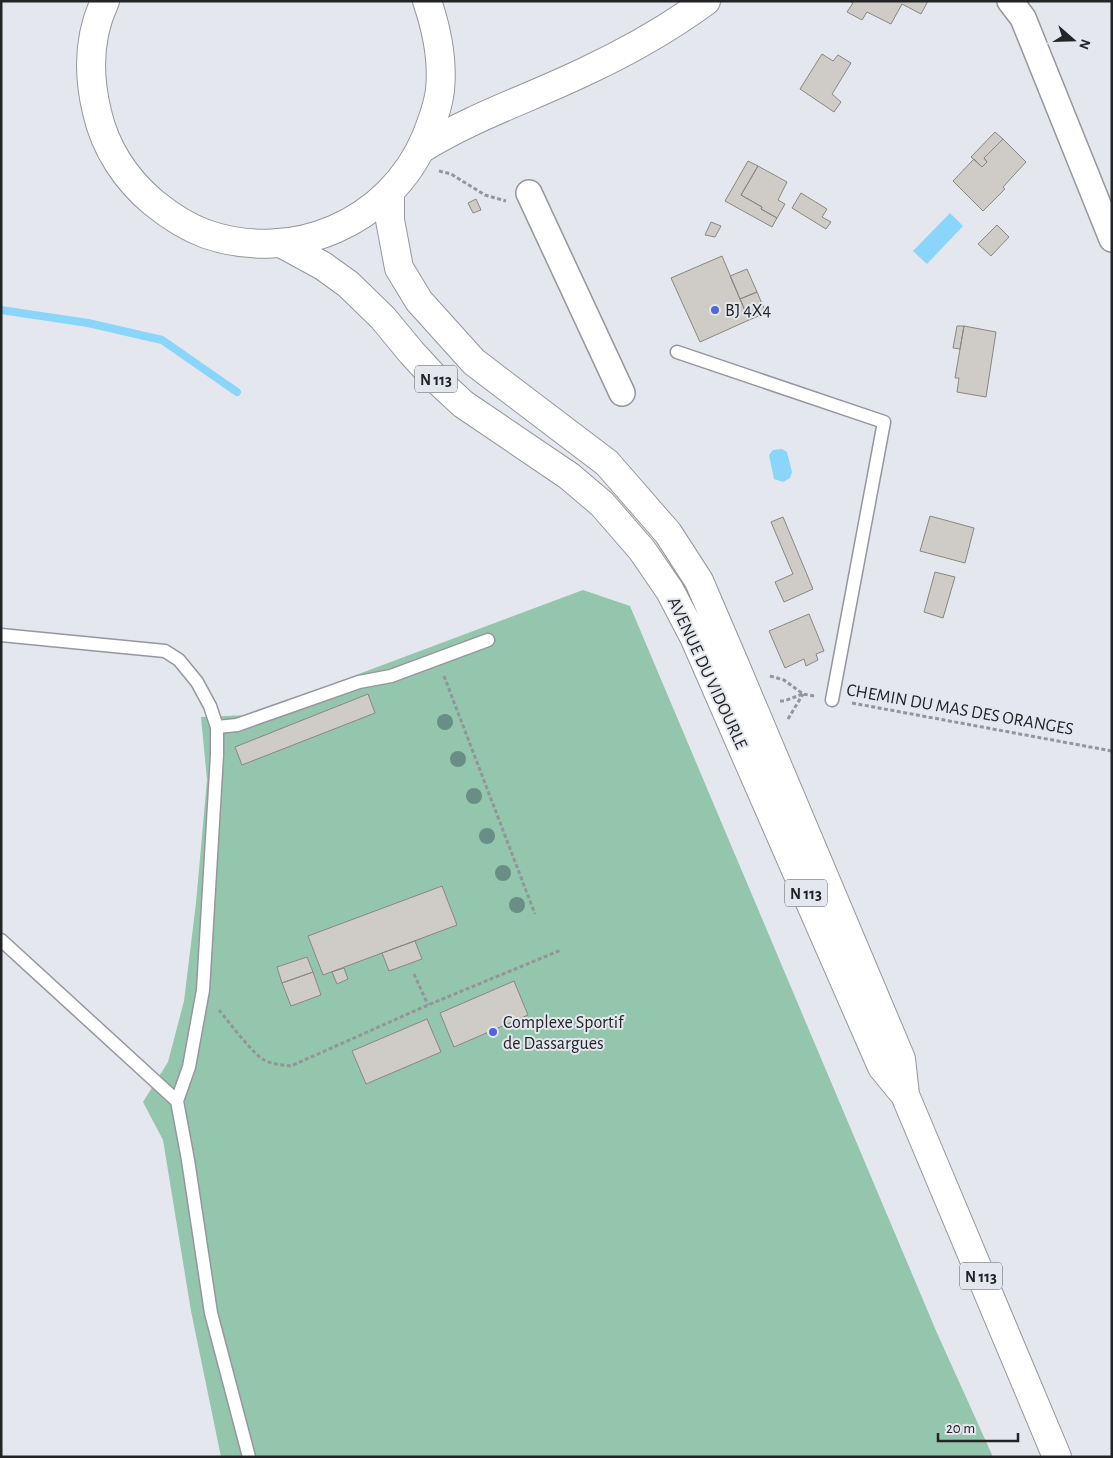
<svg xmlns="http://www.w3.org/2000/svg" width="1113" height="1458" viewBox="0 0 1113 1458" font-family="'Alegreya Sans',sans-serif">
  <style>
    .green { fill: #94c5ad }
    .water { fill: #8ad6fa }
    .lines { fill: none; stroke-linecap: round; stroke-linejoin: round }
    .stream { stroke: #8ad6fa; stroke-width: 8 }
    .building { fill: #cfcbc6; stroke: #8a8682 }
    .lane-casing { stroke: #95979d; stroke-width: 15 }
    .street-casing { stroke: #95979d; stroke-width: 28 }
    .secondary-casing { stroke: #95979d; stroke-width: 30 }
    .primary-casing { stroke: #95979d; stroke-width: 30 }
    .path { stroke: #939599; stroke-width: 3; stroke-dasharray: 4 2.5; stroke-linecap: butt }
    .lane { stroke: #fff; stroke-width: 12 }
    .street { stroke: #fff; stroke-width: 25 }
    .secondary { stroke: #fff; stroke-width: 28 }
    .primary { stroke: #fff; stroke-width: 28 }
    .tree { fill: #698e85 }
    .poi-dot { fill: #5266dc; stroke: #e4e7ed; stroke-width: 2 }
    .labels { text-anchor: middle; stroke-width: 4; stroke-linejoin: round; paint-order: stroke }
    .shield { fill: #e4e7ed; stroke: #5d5e62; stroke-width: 1 }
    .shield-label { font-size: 16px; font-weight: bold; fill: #232426 }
    .poi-label { font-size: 18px; fill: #232426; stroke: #e4e7ed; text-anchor: start }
    .street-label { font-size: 18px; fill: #232426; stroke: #e4e7ed }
  </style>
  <rect width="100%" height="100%" fill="#e4e7ed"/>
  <path class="green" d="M 583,590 L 630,606 L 937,1333 L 993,1457 L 221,1457 L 191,1311 L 163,1140 L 143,1102 L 168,1062 L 184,1001 L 196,903 L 207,780 L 201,717 L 249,715 Z"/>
  <path class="water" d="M 950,213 L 963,226 L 927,264 L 913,251 Z
    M 782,449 L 787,452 L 792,472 L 790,478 L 783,482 L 774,479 L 769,455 L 773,450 Z"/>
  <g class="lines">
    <path class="stream" d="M 1,310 L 88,323 L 162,340 L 237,392"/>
  </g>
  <path class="building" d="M 849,1 L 928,1 L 921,14 L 902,4 L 891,24 L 867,12 L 862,20 L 847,12 L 853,3 Z
    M 822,54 L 833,61 L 838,55 L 851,63 L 832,94 L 841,102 L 834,112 L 800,89 Z
    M 995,132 L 1003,139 L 984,158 L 987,162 L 982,167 L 971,157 Z
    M 1003,139 L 1026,162 L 1003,187 L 1005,189 L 983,211 L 953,181 L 974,159 L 982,167 L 987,162 L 984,158 Z
    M 748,161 L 758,166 L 741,195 L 762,207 L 761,209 L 777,218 L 772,227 L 725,201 Z
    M 758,166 L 787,182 L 778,200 L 785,204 L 777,218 L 761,209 L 762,207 L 741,195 Z
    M 801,193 L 827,209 L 822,217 L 831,222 L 826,229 L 792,208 Z
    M 476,199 L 481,210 L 473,213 L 468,203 Z
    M 711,222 L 721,226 L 715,237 L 705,235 Z
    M 997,225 L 1009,237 L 991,256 L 978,244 Z
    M 722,256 L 749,320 L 700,342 L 671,278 Z
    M 747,269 L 757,292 L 740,299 L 730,276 Z
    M 757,292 L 766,313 L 749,320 L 740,299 Z
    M 957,326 L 964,326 L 960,349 L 953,348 Z
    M 964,326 L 996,332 L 986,397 L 957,392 L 959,378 L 955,378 Z
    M 930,516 L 974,528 L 965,563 L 920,551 Z
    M 783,517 L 813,589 L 784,602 L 775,582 L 793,574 L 771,522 Z
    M 935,572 L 955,577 L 943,618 L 924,612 Z
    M 809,614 L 824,651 L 816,654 L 818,660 L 806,666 L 804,659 L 785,668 L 769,631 Z
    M 368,694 L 375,713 L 242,765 L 235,747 Z
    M 442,886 L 457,925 L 323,975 L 308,936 Z
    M 415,941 L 422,959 L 389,971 L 382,953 Z
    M 307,957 L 313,972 L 282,983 L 277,967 Z
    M 344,968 L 348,979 L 337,984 L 332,972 Z
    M 313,972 L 321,995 L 291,1006 L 282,983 Z
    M 514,981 L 528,1015 L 454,1047 L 440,1013 Z
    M 427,1019 L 441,1052 L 366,1084 L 352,1051 Z"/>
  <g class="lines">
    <g class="lane-casing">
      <path id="lane" d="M 677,352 L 884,422 L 832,700
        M 1,635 L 165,651 L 179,660 L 197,682 L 210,706 L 217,727 L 217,755 L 203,990 L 189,1067 L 177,1101
        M 217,727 L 237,725 L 359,682 L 391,676 L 488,640
        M 1,940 L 177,1101 L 188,1160 L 211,1313 L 249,1457"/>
    </g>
    <g class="street-casing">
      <path id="street" d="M 1010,1 L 1023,18 L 1112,239
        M 529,193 L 622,393"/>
    </g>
    <g class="secondary-casing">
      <path id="secondary" d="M 421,149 C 472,117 530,98 584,72 C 627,52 668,29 706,1"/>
    </g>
    <g class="primary-casing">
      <path id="primary" d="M 105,1 C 88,37 88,75 97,112 C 105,148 126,180 154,203 C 170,216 187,227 206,234 C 293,264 390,223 426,137 C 432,122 438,107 440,90 C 443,60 437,30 427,1
        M 390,192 L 390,220 L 399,268 L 419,301 L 474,362 L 607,463 L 668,533 L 699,581 L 735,665 L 901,1059 L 905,1095
        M 281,243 L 323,266 L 348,284 L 383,318 L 411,352 L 435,378 L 463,404 L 569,476 L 602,504 L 642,550 L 670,591 L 694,637 L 882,1067 L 905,1095 L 1057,1457"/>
    </g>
    <path class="path" d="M 439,171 L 451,174 L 485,195 L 506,201
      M 444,676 L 535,914
      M 770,676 L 784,680 L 803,694 L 814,696
      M 780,701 L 784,701 L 803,694
      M 852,703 L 1112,751
      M 788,719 L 803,694
      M 414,974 L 428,1005
      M 219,1010 C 228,1021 253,1054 264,1060 C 272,1064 282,1065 291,1066 L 428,1005 L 561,950"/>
    <use href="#lane" class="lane"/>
    <use href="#street" class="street"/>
    <use href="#secondary" class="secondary"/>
    <use href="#primary" class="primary"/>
  </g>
  <g class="tree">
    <circle cx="445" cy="722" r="8"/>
    <circle cx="458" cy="759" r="8"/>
    <circle cx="474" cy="796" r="8"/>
    <circle cx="487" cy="836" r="8"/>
    <circle cx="503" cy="873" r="8"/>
    <circle cx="517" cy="905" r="8"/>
  </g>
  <g class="poi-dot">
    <circle cx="715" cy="310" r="5"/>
    <circle cx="493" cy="1032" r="5"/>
  </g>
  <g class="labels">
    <g class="shield">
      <rect x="415" y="365.5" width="42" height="27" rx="4"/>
      <rect x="785" y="879.5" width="42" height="27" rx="4"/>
      <rect x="960" y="1262.5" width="42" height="27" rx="4"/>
    </g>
    <g class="shield-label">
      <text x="436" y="385">N 113</text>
      <text x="806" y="899">N 113</text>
      <text x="981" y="1282">N 113</text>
    </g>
    <g class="poi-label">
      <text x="725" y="316">BJ 4X4</text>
      <text x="503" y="1028">Complexe Sportif<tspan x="503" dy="21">de Dassargues</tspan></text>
    </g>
    <g class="street-label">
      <text transform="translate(708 673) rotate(65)" y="6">AVENUE DU VIDOURLE</text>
      <text transform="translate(960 709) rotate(10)" y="6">CHEMIN DU MAS DES ORANGES</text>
    </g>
  </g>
  <rect width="1113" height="1458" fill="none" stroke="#232426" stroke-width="5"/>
  <g transform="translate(1073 40) rotate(110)" stroke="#e4e7ed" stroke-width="4" paint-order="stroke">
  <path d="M0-4L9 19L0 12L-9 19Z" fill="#232426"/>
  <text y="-8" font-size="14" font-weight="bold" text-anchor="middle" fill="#232426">N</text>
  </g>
  <path d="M938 1433v8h80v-8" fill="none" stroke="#232426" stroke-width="2.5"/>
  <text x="946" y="1433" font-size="15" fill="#232426" stroke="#e4e7ed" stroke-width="4" paint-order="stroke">20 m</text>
</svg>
